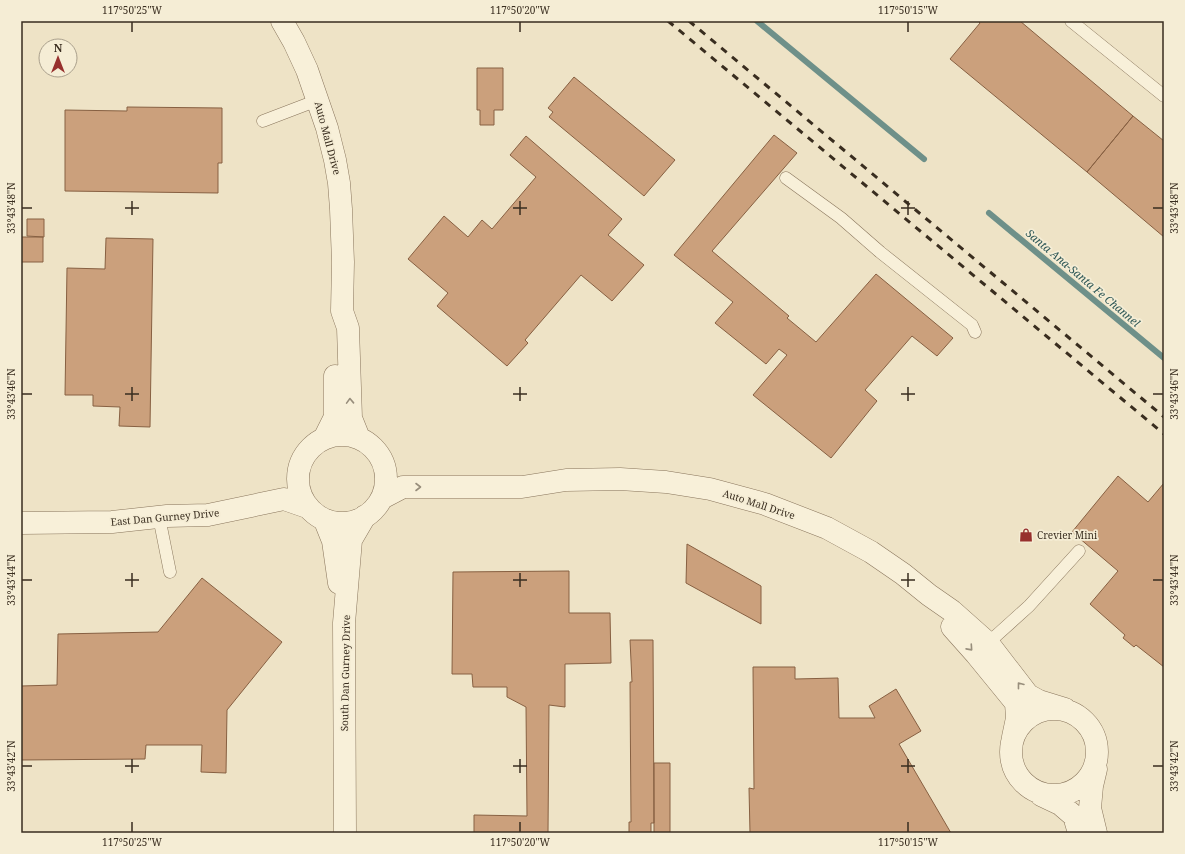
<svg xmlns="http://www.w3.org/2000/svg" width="1185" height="854" viewBox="0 0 1185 854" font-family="'Noto Serif',serif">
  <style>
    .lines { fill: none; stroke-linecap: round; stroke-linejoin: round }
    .stream { stroke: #6e9089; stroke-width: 6 }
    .building { fill: #cba07c; stroke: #876042 }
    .lane-casing { stroke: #89755c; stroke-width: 13 }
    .street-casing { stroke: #89755c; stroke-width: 23 }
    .lane { stroke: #f8f0d9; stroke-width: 12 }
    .street { stroke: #f8f0d9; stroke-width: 22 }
    .rail { stroke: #392d1f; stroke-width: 3; stroke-dasharray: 7 7; stroke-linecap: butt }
    .oneway { stroke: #988e7c }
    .ticks { fill: none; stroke: #392d1f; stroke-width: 1.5 }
    .labels { text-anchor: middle; stroke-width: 3.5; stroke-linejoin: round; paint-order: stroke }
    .street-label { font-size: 10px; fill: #392d1f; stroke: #f5edd5 }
    .poi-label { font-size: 10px; fill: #392d1f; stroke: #f5edd5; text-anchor: start }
    .water-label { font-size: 11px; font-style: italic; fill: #2f5857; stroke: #f5edd5 }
    .neatline { fill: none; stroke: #392d1f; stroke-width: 1.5 }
    .ticks-label { font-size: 10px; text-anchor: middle; fill: #392d1f }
  </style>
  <rect width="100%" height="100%" fill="#eee3c6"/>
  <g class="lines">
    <path class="stream" d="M 757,21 L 924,159
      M 989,213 L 1164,358"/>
  </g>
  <path class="building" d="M 979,21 L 1020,21 L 1133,116 L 1087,172 L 950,59 L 980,23 L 979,22 Z
    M 477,68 L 503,68 L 503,110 L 494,110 L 494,125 L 480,125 L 480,110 L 477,110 Z
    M 574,77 L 675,160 L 644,196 L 549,117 L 553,112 L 548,108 Z
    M 127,107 L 222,108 L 222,163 L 218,163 L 218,193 L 65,191 L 65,110 L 127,111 Z
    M 1133,116 L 1164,141 L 1164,237 L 1087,172 Z
    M 774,135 L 797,153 L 712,251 L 789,316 L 787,318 L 816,342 L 876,274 L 953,338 L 937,356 L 912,336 L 865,390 L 877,401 L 831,458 L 753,395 L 787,355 L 779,349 L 766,364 L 715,323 L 733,302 L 674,255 Z
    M 526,136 L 622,219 L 608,235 L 644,265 L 612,301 L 581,275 L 525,340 L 528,343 L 507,366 L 437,306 L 448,293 L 408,259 L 444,216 L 468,237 L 482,220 L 492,229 L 536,177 L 510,155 Z
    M 27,219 L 44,219 L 44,237 L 27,236 Z
    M 21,237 L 43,237 L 43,262 L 21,262 Z
    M 106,238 L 153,239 L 150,427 L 119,426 L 120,407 L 93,406 L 93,395 L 65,395 L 67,268 L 105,269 Z
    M 1118,476 L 1148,502 L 1164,483 L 1164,667 L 1136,645 L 1134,647 L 1123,638 L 1125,635 L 1090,604 L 1118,571 L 1072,532 Z
    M 687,544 L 761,586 L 761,624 L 686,583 Z
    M 569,571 L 569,613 L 610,613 L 611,663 L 565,664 L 565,707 L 549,705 L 548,833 L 474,833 L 474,815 L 527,816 L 526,707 L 507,697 L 507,687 L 473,687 L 472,674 L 452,674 L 453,572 Z
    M 202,578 L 282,642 L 227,710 L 226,773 L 201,772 L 202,745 L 146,745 L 145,759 L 21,760 L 21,686 L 57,685 L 58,634 L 158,632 Z
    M 630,640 L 653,640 L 654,823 L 651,823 L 651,833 L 629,833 L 629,822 L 631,822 L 630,682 L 632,682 Z
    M 753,667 L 795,667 L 795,679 L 838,678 L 839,718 L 875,718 L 869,706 L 896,689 L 921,731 L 899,744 L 951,833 L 750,833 L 749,788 L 754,789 Z
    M 654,763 L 670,763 L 670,833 L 654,833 Z"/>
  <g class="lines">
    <g class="lane-casing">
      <path id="lane" d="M 1071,21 L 1164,96
        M 263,121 L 318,100
        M 786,178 L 841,218 L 880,252 L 972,325 L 975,332
        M 159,517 L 170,572
        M 988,643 L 1029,606 L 1079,551"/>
    </g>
    <g class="street-casing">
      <path id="street" d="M 282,21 L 294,42 L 307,70 L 327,128 L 335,160 L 339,183 L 341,209 L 343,262 L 342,311 L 348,328 L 351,418 L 359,438
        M298 479a44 44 0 1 1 88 0a44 44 0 1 1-88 0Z
        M 325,437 L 335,417 L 335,376
        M 382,498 L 403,487 L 522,487 L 566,480 L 620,479 L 666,482 L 710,489 L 765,504 L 827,528 L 871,552 L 903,574 L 929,595 L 952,611 L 988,643 L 1028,695 L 1039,701 L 1065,709
        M 325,521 L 333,541 L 339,583
        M 21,523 L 112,522 L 167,516 L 208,515 L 284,499 L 307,507
        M 952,627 L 976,654 L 1016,703 L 1017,718 L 1013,737
        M1011 752a43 43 0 1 1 86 0a43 43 0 1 1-86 0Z
        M 1096,769 L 1092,786 L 1090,808 L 1096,833
        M 1041,795 L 1060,804 L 1074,816 L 1079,833
        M 345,833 L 344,623 L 351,540 L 365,516"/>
    </g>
    <use href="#lane" class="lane"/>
    <use href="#street" class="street"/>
    <path class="rail" d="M 668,21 L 1164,434
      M 689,21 L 1164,417"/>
  </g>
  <defs><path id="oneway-chevron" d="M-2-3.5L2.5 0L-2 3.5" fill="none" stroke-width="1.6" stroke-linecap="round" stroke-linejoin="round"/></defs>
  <g class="oneway">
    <use href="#oneway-chevron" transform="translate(350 401) rotate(-92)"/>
    <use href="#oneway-chevron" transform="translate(418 487)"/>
    <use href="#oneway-chevron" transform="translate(970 648) rotate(48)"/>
    <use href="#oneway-chevron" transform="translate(1020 685) rotate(-128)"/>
  </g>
  <path class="ticks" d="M 132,22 L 132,32M 520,22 L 520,32M 908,22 L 908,32M 132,201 L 132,215M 520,201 L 520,215M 908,201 L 908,215M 22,208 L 32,208M 125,208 L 139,208M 513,208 L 527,208M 901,208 L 915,208M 1153,208 L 1163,208M 132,387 L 132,401M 520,387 L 520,401M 908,387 L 908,401M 22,394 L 32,394M 125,394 L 139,394M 513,394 L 527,394M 901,394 L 915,394M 1153,394 L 1163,394M 132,573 L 132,587M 520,573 L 520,587M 908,573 L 908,587M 22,580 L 32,580M 125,580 L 139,580M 513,580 L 527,580M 901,580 L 915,580M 1153,580 L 1163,580M 132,759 L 132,773M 520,759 L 520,773M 908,759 L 908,773M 22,766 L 32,766M 125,766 L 139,766M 513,766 L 527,766M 901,766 L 915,766M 1153,766 L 1163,766M 132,822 L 132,832M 520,822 L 520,832M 908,822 L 908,832"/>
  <defs>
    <g id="shop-bare" transform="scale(1.08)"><path d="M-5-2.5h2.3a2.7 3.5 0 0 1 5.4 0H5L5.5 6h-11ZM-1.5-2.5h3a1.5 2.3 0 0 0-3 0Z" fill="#97302d" stroke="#f5edd5" stroke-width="2.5" paint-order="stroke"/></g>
  </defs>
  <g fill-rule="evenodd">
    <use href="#shop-bare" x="1026" y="535"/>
  </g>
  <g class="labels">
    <g class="street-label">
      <text transform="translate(328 138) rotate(75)" y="4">Auto Mall Drive</text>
      <text transform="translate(759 504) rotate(18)" y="4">Auto Mall Drive</text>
      <text transform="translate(165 517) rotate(-5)" y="4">East Dan Gurney Drive</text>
      <text transform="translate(345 673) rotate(-89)" y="4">South Dan Gurney Drive</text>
    </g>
    <g class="poi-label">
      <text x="1037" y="539">Crevier Mini</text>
    </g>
    <g class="water-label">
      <text transform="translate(1083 278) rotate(40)" y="4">Santa Ana-Santa Fe Channel</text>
    </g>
  </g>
  <rect width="1185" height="854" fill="none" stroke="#f5edd5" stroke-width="44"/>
  <g transform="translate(58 58)"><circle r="19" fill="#f5edd5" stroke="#aaa08c"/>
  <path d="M0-3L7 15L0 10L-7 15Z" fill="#97302d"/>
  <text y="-6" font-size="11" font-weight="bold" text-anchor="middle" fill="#392d1f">N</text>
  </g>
  <rect x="22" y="22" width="1141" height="810" class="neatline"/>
  <g class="ticks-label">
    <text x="132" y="14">117°50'25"W</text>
    <text x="520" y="14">117°50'20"W</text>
    <text x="908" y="14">117°50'15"W</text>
    <text transform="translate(11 208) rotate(-90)" y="4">33°43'48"N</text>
    <text transform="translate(1174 208) rotate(-90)" y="4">33°43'48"N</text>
    <text transform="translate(11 394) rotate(-90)" y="4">33°43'46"N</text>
    <text transform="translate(1174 394) rotate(-90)" y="4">33°43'46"N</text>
    <text transform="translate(11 580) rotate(-90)" y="4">33°43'44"N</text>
    <text transform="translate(1174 580) rotate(-90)" y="4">33°43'44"N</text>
    <text transform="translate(11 766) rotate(-90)" y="4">33°43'42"N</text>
    <text transform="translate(1174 766) rotate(-90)" y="4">33°43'42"N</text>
    <text x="132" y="846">117°50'25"W</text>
    <text x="520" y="846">117°50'20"W</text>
    <text x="908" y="846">117°50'15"W</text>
  </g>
</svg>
